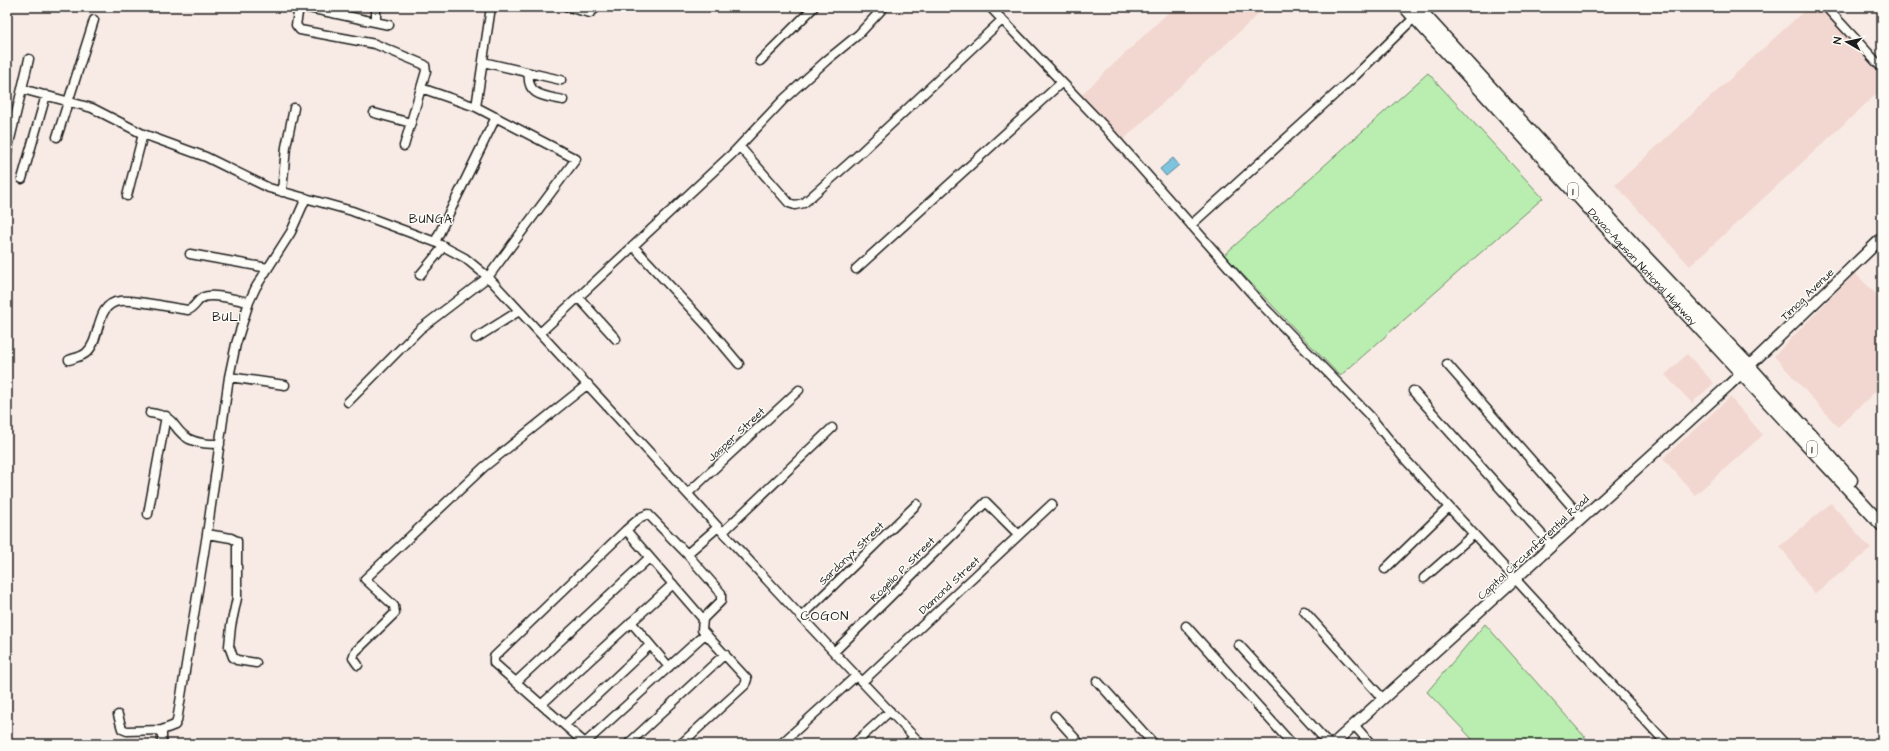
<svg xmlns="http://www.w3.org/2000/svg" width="1889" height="751" viewBox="0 0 1889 751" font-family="'Architects Daughter',sans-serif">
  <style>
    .built { fill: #f2d7d0 }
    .green { fill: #baeeb0; stroke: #6b8566 }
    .water { fill: #7ec4df; stroke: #578191 }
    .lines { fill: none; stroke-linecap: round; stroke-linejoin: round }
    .minor-casing { stroke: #1c1c1c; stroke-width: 11 }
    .major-casing { stroke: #1c1c1c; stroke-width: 13 }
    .highway-casing { stroke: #1c1c1c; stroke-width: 15 }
    .minor { stroke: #fdfcf7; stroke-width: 8 }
    .major { stroke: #fdfcf7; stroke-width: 10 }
    .highway { stroke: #fdfcf7; stroke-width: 12 }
    .labels { text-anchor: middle; stroke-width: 3; stroke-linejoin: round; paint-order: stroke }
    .shield { fill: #fdfcf7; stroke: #605f5e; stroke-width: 1 }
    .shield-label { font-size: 10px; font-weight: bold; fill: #1c1c1c }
    .street-label { font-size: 11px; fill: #1c1c1c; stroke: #fdfcf7 }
    .neighbourhood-label { font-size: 12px; letter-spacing: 1px; fill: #1c1c1c; stroke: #fdfcf7 }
    .quarter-label { font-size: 13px; letter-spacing: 1px; fill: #1c1c1c; stroke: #fdfcf7 }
  </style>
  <rect width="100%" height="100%" fill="#f8ebe5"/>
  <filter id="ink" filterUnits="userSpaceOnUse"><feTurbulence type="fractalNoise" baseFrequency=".025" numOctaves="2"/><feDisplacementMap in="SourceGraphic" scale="8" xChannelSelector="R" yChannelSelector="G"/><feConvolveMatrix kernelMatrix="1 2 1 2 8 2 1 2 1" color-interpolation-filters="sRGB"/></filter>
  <g filter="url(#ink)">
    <path class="built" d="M 1174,7 L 1266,7 L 1122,141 L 1080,96 Z
      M 1808,7 L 1821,7 L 1882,74 L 1882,89 L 1690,266 L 1615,185 Z
      M 1855,273 L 1882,300 L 1882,385 L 1838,427 L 1774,356 Z
      M 1687,354 L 1714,383 L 1692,403 L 1665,375 Z
      M 1730,397 L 1763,435 L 1695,495 L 1663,458 Z
      M 1831,503 L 1871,549 L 1814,594 L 1780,546 Z"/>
    <path class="green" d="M 1428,73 L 1543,198 L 1340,376 L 1224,255 Z
      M 1485,624 L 1591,744 L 1477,744 L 1427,692 Z"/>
    <path class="water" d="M 1173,158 L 1179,165 L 1166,176 L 1160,169 Z"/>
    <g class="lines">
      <g class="minor-casing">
        <path id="minor" d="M 299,7 L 296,25 L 300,30 L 375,44 L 425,65 L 426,71 L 404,146
          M 304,7 L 389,25
          M 567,7 L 590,13 L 597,7
          M 990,7 L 1103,125 L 1262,305 L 1369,415 L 1403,457 L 1667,744
          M 1826,7 L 1882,68
          M 376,22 L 376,7
          M 760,61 L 814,7
          M 483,62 L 561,80
          M 529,73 C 526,96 545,96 563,100
          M 22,89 L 92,108 L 143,134 L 206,157 L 269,188 L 352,211 L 435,242 L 465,258 L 488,277 C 632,432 774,591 921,744
          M 476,107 L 491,7
          M 374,113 L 411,123
          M 57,137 L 94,20
          M 740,147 L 789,203 L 795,205 L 804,203 L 857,156 L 1002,20
          M 7,152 L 29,59
          M 22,179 L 46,95
          M 282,192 L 286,147 L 294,108
          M 127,196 L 143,134
          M 1191,225 L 1355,76 L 1415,17
          M 435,242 L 496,117
          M 633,246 L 707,326 L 739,364
          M 190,254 L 268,268
          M 856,269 L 1061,83
          M 420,275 L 444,246
          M 578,297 L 616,339
          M 540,333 L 733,153 L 784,99 L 827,60 L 859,34 L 884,7
          M 476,338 L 519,311
          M 69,360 C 74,358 81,357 86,353 C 102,340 94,304 120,301 C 134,299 171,308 188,310 C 195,308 196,301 202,298 C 211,292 237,300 249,302
          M 1447,364 L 1582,518
          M 229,377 L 285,385
          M 1413,391 L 1552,546
          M 348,402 L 420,329 L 488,277 L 576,159 L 476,107 L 421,88
          M 150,413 C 179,417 170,428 189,439 C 199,444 209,444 220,444
          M 688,493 L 799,390
          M 148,514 L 166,416
          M 626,530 L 703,619
          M 723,532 L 832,428
          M 207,534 L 231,538 L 237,541 L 237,598 L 231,626 L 229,646 L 233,657 L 237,660 L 256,663
          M 687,554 L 718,527
          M 1385,569 L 1449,507
          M 1424,578 L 1474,534
          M 1304,611 L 1383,699
          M 801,617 L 917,504
          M 631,622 L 669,667
          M 1186,626 L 1292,744
          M 1239,645 L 1329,744
          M 834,652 L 986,502 L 1019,535
          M 358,665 L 353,658 L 355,652 L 395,613 L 394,606 L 391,603 L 365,579 L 484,467 L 588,384
          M 1097,681 L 1154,744
          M 516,682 L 649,558
          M 862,682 L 1052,504
          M 542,704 L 673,584
          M 118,715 L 122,729 L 127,731 L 162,730 L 175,725 L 177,721 L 207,534 L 229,377 L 236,344 L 249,302 L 256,287 L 291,232 L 306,198
          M 1055,716 L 1080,744
          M 565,725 L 649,646
          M 1354,725 L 1371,744
          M 585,743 L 705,634
          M 162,744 L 162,730
          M 586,744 L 494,663 L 494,657 L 626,530 L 641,517 L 648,514 L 687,554 L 721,593 L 721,601 L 703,619 L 702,630 L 747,679 L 745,685 L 681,744
          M 628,744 L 725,654
          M 781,744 L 856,676
          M 854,744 L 890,711
          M 907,744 L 914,737"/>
      </g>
      <g class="major-casing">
        <path id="major" d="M 1333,744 L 1729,385 L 1882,238"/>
      </g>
      <g class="highway-casing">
        <g id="highway">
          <path id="s1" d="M 1405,7 L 1629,252 L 1882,525"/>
          <path d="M 1417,7 L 1637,248 L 1749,366 L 1851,480"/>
        </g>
      </g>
      <use href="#minor" class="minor"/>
      <use href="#major" class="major"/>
      <use href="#highway" class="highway"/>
    </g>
  </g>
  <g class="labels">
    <g class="shield">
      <rect x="1568" y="183" width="10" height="16" rx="3"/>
      <rect x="1807" y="441" width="10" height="16" rx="3"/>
    </g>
    <g class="shield-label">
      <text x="1573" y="195">1</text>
      <text x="1812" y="453">1</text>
    </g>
    <g class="street-label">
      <text dy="4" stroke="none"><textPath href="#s1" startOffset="352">Davao-Agusan National Highway</textPath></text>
      <text transform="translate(1807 294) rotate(-44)" y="4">Timog Avenue</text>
      <text transform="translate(736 434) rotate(-43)" y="4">Jasper Street</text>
      <text transform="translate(1533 547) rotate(-43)" y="4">Capitol Circumferential Road</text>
      <text transform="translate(851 553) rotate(-44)" y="4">Sardonyx Street</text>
      <text transform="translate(902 569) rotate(-45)" y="4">Rogelio P. Street</text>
      <text transform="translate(949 585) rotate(-43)" y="4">Diamond Street</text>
    </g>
    <g class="neighbourhood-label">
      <text x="431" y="223">BUNGA</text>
      <text x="227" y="321">BULI</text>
    </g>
    <g class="quarter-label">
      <text x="825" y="620">COGON</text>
    </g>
  </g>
  <rect width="1889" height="751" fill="none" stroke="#fdfcf7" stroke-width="24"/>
  <rect x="12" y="12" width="1865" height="727" fill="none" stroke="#1c1c1c" stroke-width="1.5" filter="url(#ink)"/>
  <g transform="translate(1847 42) rotate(279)" stroke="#fdfcf7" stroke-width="3" paint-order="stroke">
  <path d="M0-3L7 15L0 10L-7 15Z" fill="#1c1c1c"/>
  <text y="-6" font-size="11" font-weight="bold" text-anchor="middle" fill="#1c1c1c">N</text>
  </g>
</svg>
